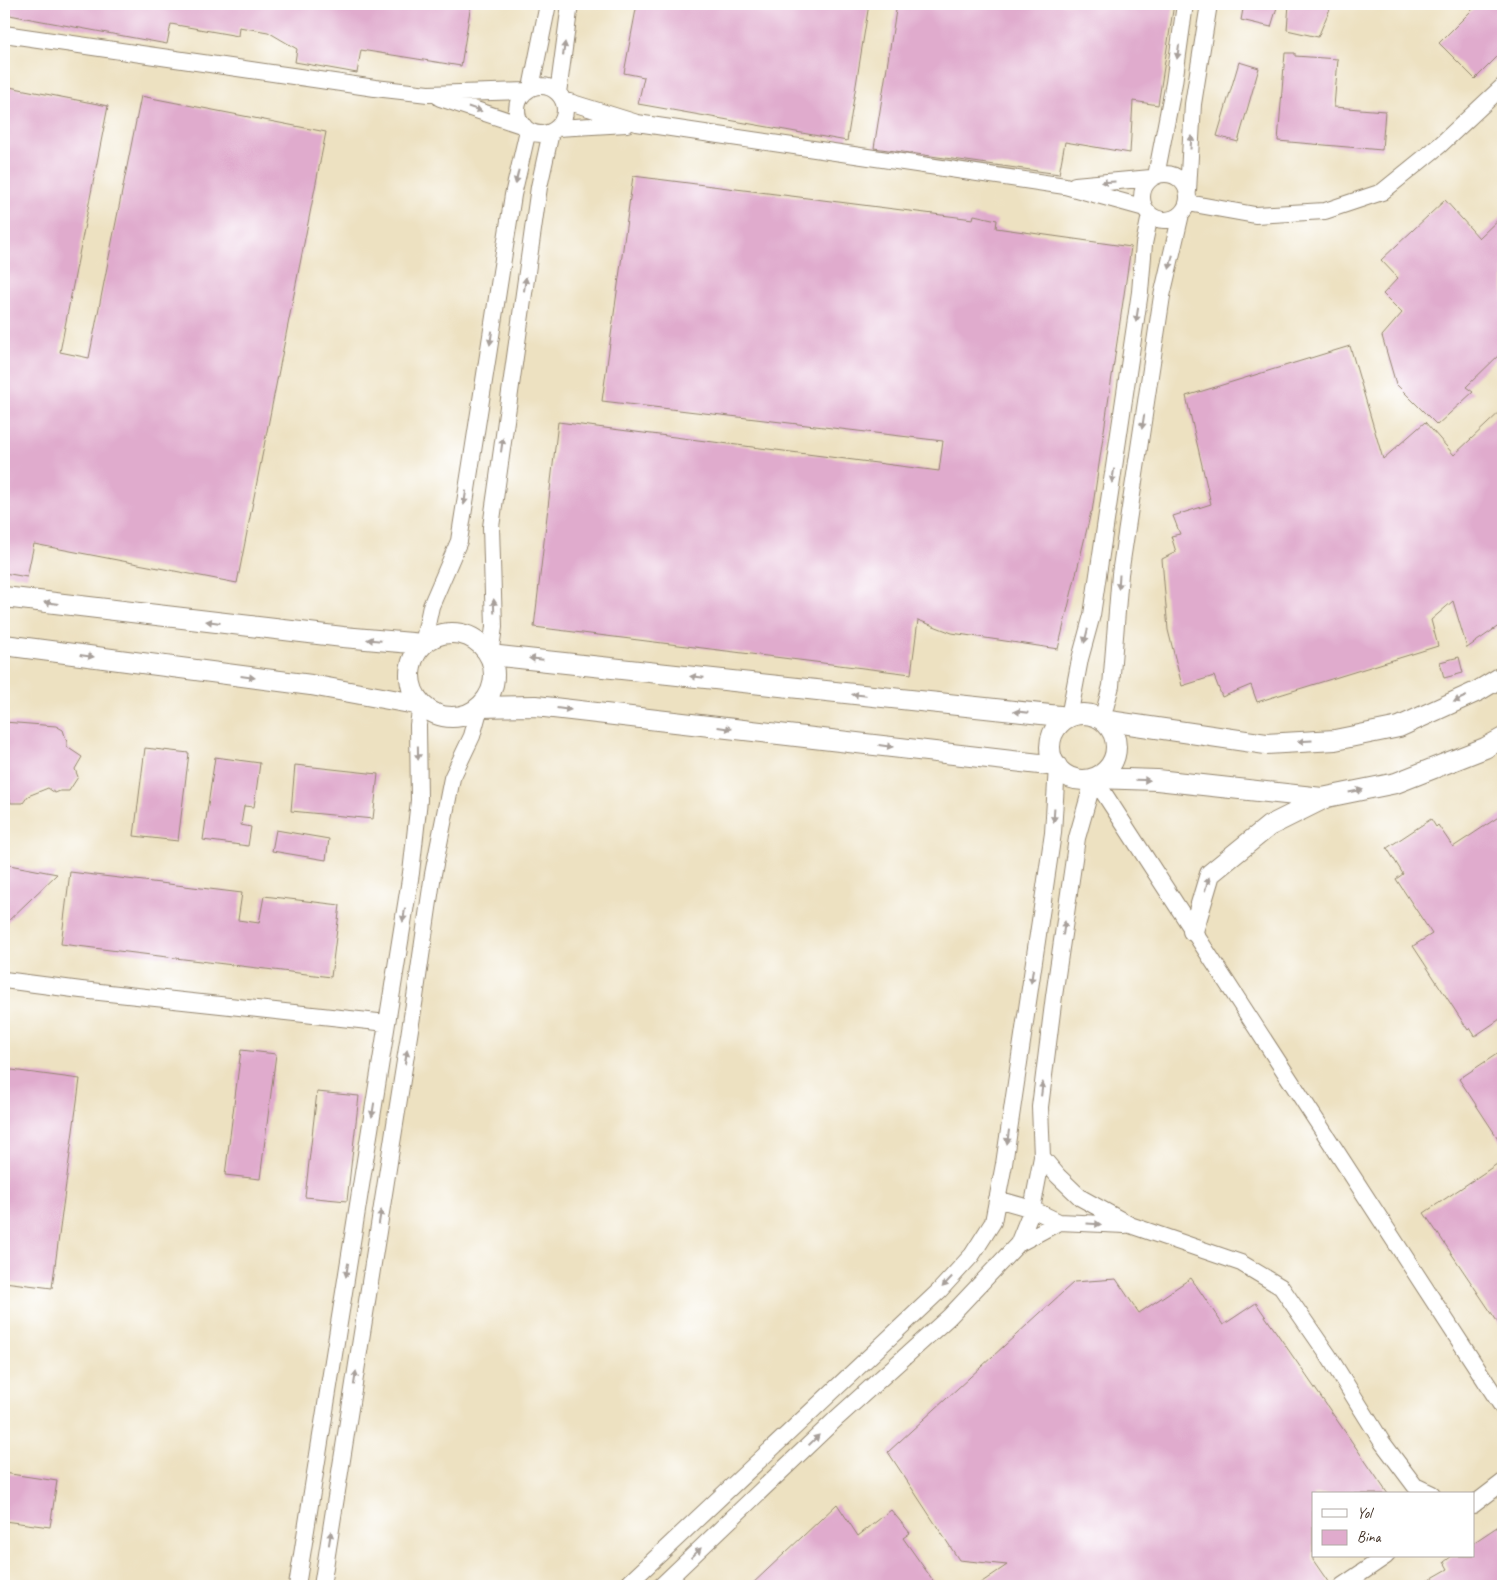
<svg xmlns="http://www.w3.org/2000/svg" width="1507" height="1590" viewBox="0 0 1507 1590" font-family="Caveat,sans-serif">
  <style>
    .building { fill: #e0abcd }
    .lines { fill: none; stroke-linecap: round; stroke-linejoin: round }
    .minor-casing { stroke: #948670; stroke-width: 18 }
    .tertiary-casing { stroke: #948670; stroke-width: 22 }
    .minor { stroke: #fff; stroke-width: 16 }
    .tertiary { stroke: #fff; stroke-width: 20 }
    .oneway { fill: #a79f9a }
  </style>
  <rect width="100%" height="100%" fill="#fff"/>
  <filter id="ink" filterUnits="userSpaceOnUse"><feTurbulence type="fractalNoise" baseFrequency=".02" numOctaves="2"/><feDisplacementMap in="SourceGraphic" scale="10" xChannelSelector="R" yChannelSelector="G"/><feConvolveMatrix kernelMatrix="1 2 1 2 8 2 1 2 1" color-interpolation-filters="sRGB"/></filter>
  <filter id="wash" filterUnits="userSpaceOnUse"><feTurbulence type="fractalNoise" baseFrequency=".0096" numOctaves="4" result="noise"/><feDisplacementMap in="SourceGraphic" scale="20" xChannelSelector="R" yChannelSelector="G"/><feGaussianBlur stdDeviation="1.12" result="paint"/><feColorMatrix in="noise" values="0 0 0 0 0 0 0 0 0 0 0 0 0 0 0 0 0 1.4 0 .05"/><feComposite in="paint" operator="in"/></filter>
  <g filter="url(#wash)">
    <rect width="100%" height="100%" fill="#ede1c1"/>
    <g id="blocks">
      <path class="building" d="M 4,4 L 471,4 L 461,66 L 361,50 L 357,73 L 295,62 L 297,49 L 268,32 L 239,27 L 238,36 L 171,24 L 167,44 L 4,14 Z
        M 637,4 L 869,4 L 847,141 L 638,104 L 644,77 L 624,73 Z
        M 897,4 L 1174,4 L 1158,105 L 1133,101 L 1130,153 L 1065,142 L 1059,174 L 874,148 Z
        M 1244,4 L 1278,4 L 1271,27 L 1241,20 Z
        M 1289,4 L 1332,4 L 1318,37 L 1287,30 Z
        M 1478,4 L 1496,4 L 1503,11 L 1503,51 L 1475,79 L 1439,43 Z
        M 1285,53 L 1295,53 L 1295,56 L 1338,59 L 1334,107 L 1385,111 L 1382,150 L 1278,141 Z
        M 1239,62 L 1259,68 L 1238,142 L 1217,136 Z
        M 4,86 L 108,106 L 60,352 L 89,358 L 141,96 L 326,132 L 237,583 L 34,544 L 27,577 L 4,573 Z
        M 633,176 L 973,219 L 974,215 L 997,220 L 996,228 L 1131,247 L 1092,512 L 1091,512 L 1058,649 L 952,633 L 918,620 L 911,674 L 534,627 L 558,422 L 939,471 L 943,441 L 602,401 Z
        M 1445,200 L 1479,238 L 1503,215 L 1503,351 L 1466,387 L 1473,392 L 1437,425 L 1396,384 L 1382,336 L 1402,313 L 1383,294 L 1398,278 L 1381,260 Z
        M 1350,346 L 1383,459 L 1425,422 L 1454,455 L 1503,409 L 1503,623 L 1467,648 L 1453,601 L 1431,620 L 1438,646 L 1257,702 L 1251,685 L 1222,697 L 1214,676 L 1182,686 L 1168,630 L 1162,559 L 1176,552 L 1171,536 L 1180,534 L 1173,516 L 1211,504 L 1186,396 Z
        M 1459,657 L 1463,673 L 1444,678 L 1440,662 Z
        M 4,722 L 56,726 L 63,730 L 67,742 L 67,747 L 82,757 L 75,769 L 78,777 L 69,791 L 60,791 L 55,793 L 48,788 L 28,796 L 23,803 L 11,803 L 8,794 L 4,796 Z
        M 145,748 L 189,753 L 178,841 L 134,836 Z
        M 215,757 L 260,763 L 254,807 L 244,806 L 241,825 L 251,827 L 248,846 L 203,840 Z
        M 295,765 L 378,774 L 373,819 L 291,811 Z
        M 1503,814 L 1503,1017 L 1475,1036 L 1470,1028 L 1468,1030 L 1413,946 L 1432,934 L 1396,879 L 1403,874 L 1387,848 L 1431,819 L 1436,827 L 1438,825 L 1453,847 Z
        M 276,830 L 329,839 L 326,860 L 272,851 Z
        M 4,864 L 57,874 L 4,925 Z
        M 70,872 L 242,893 L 238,920 L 259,923 L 264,896 L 340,905 L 331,977 L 61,944 Z
        M 241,1050 L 276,1054 L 260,1179 L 225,1175 Z
        M 1503,1050 L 1503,1146 L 1459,1079 Z
        M 4,1069 L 80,1079 L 52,1288 L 4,1282 Z
        M 317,1092 L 359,1096 L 347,1201 L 305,1197 Z
        M 1503,1160 L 1503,1330 L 1424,1213 Z
        M 1191,1278 L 1223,1325 L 1256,1303 L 1388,1494 L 1313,1494 L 1313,1560 L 1331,1586 L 976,1586 L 1007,1565 L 959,1560 L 888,1452 L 1074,1282 L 1116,1279 L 1139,1313 Z
        M 4,1473 L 57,1481 L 50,1527 L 4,1521 Z
        M 837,1504 L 858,1536 L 891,1510 L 910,1533 L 903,1538 L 937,1586 L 750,1586 Z
        M 1503,1523 L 1503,1586 L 1418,1586 L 1448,1569 L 1444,1562 L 1452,1556 L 1473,1556 L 1473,1543 Z"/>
    </g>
  </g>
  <g filter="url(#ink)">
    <use href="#blocks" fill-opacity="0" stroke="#948670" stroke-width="1"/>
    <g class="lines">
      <g class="minor-casing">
        <path id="minor" d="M 4,34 L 375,88 L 428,94 L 527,91
          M517 110a24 24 0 1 1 48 0a24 24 0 1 1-48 0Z
          M 531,88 L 548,4
          M 558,93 L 570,4
          M 440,98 L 524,126
          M 563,100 L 637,123 L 1065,186 L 1145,208
          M 557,128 L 627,124
          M1142 197a23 23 0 1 1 46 0a23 23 0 1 1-46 0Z
          M 1156,176 L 1174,83 L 1185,4
          M 1075,185 L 1151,178
          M 1188,191 L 1193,104 L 1209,4
          M 1188,203 L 1255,215 L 1325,211 L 1382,192 L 1440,145 L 1503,86
          M 423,644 L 431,606 L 459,541 L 513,195 L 528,130
          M 490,655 L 494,627 L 491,527 L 539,187 L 551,132
          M 1069,717 L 1080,659 L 1092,615 L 1140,292 L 1144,244 L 1150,215
          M 1102,720 L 1111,686 L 1120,574 L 1162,296 L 1181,214
          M 1094,778 L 1503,1408
          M 4,980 L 81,990 L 387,1023
          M 1042,1157 L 1058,1176 L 1081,1198 L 1130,1225 L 1241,1263 L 1281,1287 L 1328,1355 L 1382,1442 L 1415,1486 L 1432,1494
          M 997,1199 L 1032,1209 L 1059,1222 L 1125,1225
          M 1018,1244 L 1059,1222
          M 1473,1505 L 1503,1482
          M 297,1586 L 411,873 L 419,800 L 418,725 L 421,705
          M 322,1586 L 414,1004 L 433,874 L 452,778 L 472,736 L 480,707
          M 626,1586 L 939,1291 L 972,1255 L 993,1222 L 1004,1164 L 1053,833 L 1057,766
          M 661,1586 L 838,1417 L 949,1317 L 1018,1244 L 1032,1209 L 1042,1157 L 1040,1107 L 1054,996 L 1077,838 L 1094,778
          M 1342,1586 L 1386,1556"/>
      </g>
      <g class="tertiary-casing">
        <path id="tertiary" d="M 4,597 L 343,637 L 423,644
          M410 675a42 42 0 1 1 84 0a42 42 0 1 1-84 0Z
          M 4,645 L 311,685 L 421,705
          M 490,655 L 1069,717
          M 480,707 L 536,706 L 1057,766
          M1050 747a33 33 0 1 1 66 0a33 33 0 1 1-66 0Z
          M 1102,720 L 1266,744 L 1335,740 L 1399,727 L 1478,691 L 1503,676
          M 1094,778 L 1157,780 L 1322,798 L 1396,783 L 1485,748 L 1503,738
          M 1193,931 L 1210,874 L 1269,826 L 1325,798"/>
      </g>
      <use href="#minor" class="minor"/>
      <use href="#tertiary" class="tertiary"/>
    </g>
    <defs><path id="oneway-solid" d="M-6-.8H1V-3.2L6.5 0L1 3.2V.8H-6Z" transform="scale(1.25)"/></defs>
    <g class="oneway">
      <use href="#oneway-solid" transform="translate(564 49) rotate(-82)"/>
      <use href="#oneway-solid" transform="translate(1178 52) rotate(98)"/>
      <use href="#oneway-solid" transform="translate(475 109) rotate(19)"/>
      <use href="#oneway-solid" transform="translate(1191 142) rotate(-86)"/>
      <use href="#oneway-solid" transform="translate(517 177) rotate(103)"/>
      <use href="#oneway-solid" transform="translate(1108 182) rotate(176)"/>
      <use href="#oneway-solid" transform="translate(1171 262) rotate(104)"/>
      <use href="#oneway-solid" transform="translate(525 284) rotate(-82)"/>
      <use href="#oneway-solid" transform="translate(1137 315) rotate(99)"/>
      <use href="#oneway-solid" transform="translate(491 338) rotate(99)"/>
      <use href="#oneway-solid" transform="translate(1143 422) rotate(99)"/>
      <use href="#oneway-solid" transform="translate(502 445) rotate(-82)"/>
      <use href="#oneway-solid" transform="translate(1113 476) rotate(99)"/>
      <use href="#oneway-solid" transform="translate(465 498) rotate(99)"/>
      <use href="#oneway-solid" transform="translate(1119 582) rotate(94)"/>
      <use href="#oneway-solid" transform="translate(51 603) rotate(-173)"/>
      <use href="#oneway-solid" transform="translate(494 606) rotate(-92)"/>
      <use href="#oneway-solid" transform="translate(213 622) rotate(-173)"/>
      <use href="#oneway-solid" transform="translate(1086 636) rotate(104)"/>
      <use href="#oneway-solid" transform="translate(374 640) rotate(-175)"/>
      <use href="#oneway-solid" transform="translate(87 656) rotate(7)"/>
      <use href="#oneway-solid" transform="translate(536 659) rotate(-174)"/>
      <use href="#oneway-solid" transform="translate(248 677) rotate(7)"/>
      <use href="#oneway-solid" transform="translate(697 677) rotate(-174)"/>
      <use href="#oneway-solid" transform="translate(859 695) rotate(-174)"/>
      <use href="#oneway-solid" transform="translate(1460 699) rotate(155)"/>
      <use href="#oneway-solid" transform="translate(564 709) rotate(7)"/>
      <use href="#oneway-solid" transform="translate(1021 712) rotate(-174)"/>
      <use href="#oneway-solid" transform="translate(725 728) rotate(7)"/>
      <use href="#oneway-solid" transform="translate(1305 741) rotate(177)"/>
      <use href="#oneway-solid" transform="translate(886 746) rotate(7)"/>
      <use href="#oneway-solid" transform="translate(418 753) rotate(89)"/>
      <use href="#oneway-solid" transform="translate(1143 780) rotate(2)"/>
      <use href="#oneway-solid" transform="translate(1356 791) rotate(-11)"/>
      <use href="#oneway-solid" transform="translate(1054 815) rotate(93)"/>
      <use href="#oneway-solid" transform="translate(1207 884) rotate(-73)"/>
      <use href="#oneway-solid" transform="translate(404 915) rotate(99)"/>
      <use href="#oneway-solid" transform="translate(1064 928) rotate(-82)"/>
      <use href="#oneway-solid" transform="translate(1032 976) rotate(98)"/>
      <use href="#oneway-solid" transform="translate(406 1057) rotate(-81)"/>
      <use href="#oneway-solid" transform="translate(1042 1089) rotate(-83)"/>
      <use href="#oneway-solid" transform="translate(373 1110) rotate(99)"/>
      <use href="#oneway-solid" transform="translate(1008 1137) rotate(98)"/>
      <use href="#oneway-solid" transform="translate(380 1217) rotate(-81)"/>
      <use href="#oneway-solid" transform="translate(1094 1224) rotate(3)"/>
      <use href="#oneway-solid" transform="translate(347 1270) rotate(99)"/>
      <use href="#oneway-solid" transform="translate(947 1282) rotate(133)"/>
      <use href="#oneway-solid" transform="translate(355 1378) rotate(-81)"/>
      <use href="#oneway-solid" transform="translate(814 1440) rotate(-44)"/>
      <use href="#oneway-solid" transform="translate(330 1538) rotate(-81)"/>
      <use href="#oneway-solid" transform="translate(696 1553) rotate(-44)"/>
    </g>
  </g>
  <rect width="1507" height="1590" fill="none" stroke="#fff" stroke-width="20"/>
  <rect x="1312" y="1492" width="162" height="65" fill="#ffffff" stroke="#b1aaa5"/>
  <rect x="1322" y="1509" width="25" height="8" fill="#ffffff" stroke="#b1aaa5"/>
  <text x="1357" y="1518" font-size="15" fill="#3b2a1e">Yol</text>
  <rect x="1322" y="1530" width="25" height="15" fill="#e0abcd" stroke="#b1aaa5"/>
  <text x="1357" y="1542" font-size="15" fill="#3b2a1e">Bina</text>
</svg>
